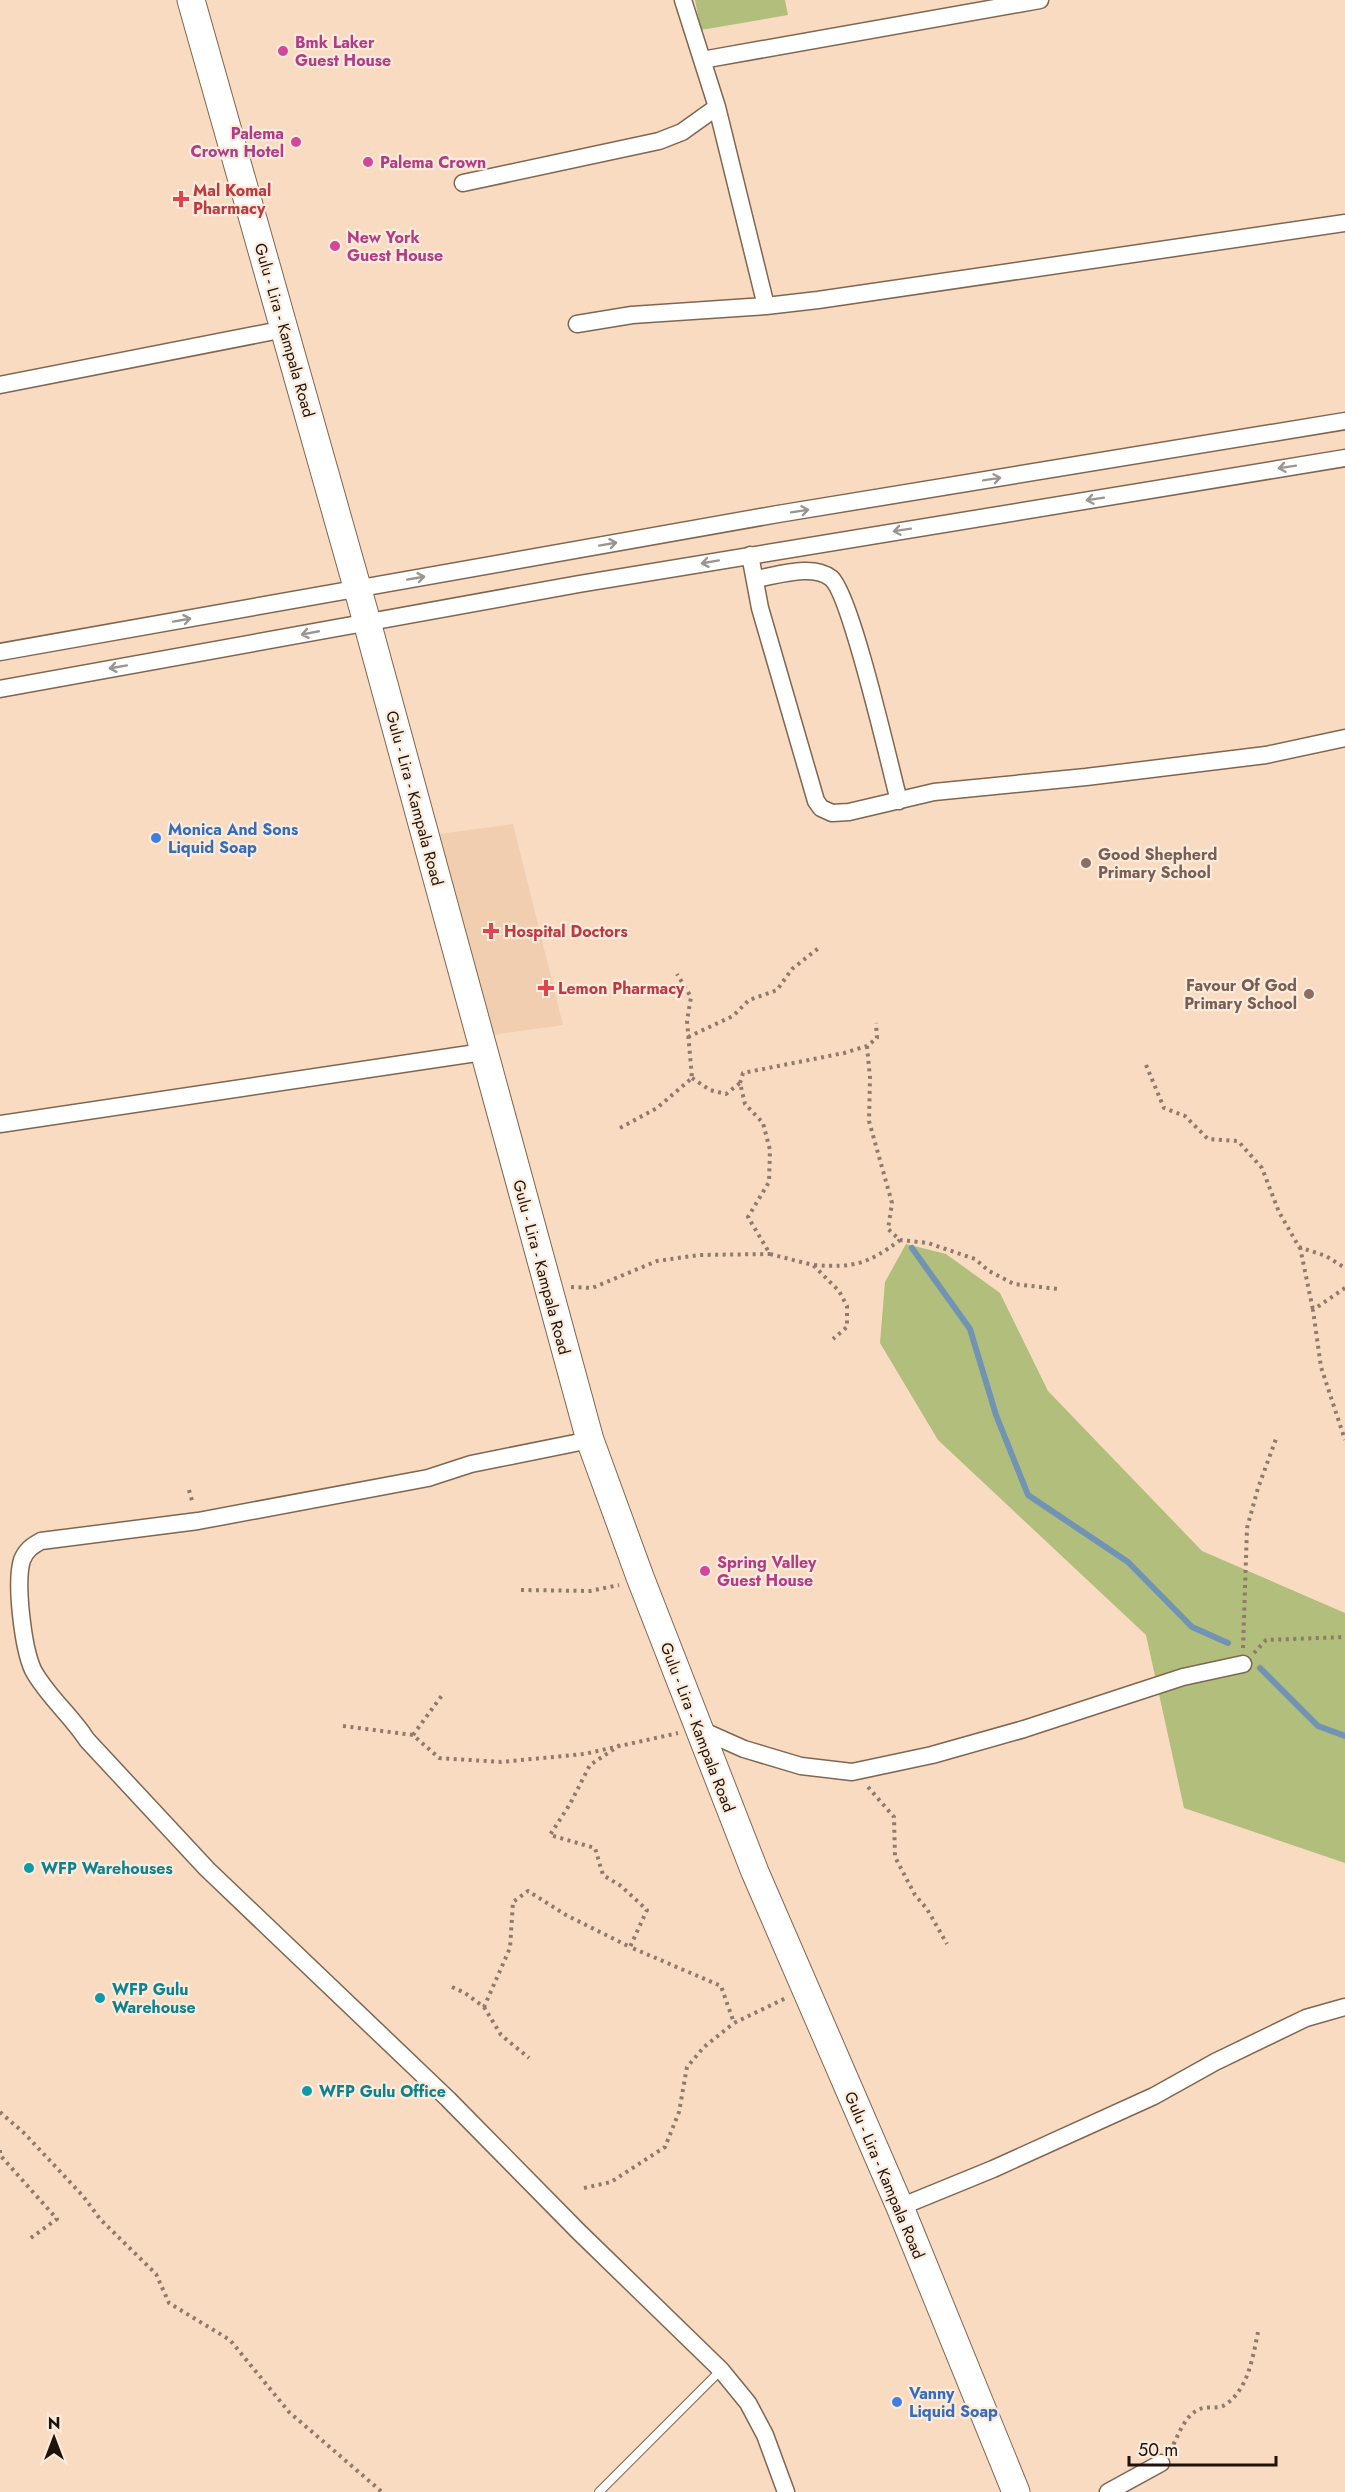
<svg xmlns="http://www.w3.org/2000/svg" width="1345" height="2492" viewBox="0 0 1345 2492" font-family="Jost,sans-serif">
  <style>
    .built { fill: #f2ceb0 }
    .green { fill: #b1be7c }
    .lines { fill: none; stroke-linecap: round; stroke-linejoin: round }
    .stream { stroke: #7193b4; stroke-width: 6 }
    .service-casing { stroke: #806650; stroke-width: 10 }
    .minor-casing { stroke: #806650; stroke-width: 19 }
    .primary-casing { stroke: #806650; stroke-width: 29 }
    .path { stroke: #907b6a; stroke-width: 4; stroke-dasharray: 3 4.5; stroke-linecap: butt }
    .service { stroke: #fff; stroke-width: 8 }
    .minor { stroke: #fff; stroke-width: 16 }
    .primary { stroke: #fff; stroke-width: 27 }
    .oneway { stroke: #9a9591 }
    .hotel-dot { fill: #d1479c; stroke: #fdebdc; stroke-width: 2 }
    .health-dot { fill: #e0444e; stroke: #fdebdc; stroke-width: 2 }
    .shop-dot { fill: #3f7fe0; stroke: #fdebdc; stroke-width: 2 }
    .education-dot { fill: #8d6e63; stroke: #fdebdc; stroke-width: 2 }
    .culture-dot { fill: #0f9aa8; stroke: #fdebdc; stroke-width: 2 }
    .labels { text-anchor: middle; stroke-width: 4.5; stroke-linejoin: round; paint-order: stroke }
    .hotel-label { font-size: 16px; font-weight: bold; fill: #b23c85; stroke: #fdebdc; text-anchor: start }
    .health-label { font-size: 16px; font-weight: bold; fill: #be3a42; stroke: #fdebdc; text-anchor: start }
    .street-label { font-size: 16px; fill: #1e140b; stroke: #fdebdc }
    .shop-label { font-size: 16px; font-weight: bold; fill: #366cbe; stroke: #fdebdc; text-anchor: start }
    .education-label { font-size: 16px; font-weight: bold; fill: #785e54; stroke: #fdebdc; text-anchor: start }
    .culture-label { font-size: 16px; font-weight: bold; fill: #0d838f; stroke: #fdebdc; text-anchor: start }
  </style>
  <rect width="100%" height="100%" fill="#f9dbc2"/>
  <path class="built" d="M 513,824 L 563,1025 L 471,1038 L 416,837 Z"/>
  <path class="green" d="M 695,0 L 785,0 L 788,15 L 701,30 Z
    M 906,1244 L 946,1254 L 1000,1293 L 1048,1391 L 1202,1551 L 1345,1613 L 1345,1863 L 1184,1808 L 1146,1635 L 938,1440 L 880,1343 L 885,1282 Z"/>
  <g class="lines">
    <path class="stream" d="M 912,1248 L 970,1329 L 996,1415 L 1028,1495 L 1128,1562 L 1192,1627 L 1228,1643
      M 1260,1668 L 1318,1726 L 1345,1736"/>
    <g class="service-casing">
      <path id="service" d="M 599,2492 L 721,2370"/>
    </g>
    <g class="minor-casing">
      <path id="minor" d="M 683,0 L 717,107 L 766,306 L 818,300 L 1345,223
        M 702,60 L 1040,0
        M 463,183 L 659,141 L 682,132 L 717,107
        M 577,324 L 632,315 L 766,306
        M 0,385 L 285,329
        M 750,555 L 760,608 L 816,801 L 821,808 L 832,813 L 849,812 L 934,792 L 1086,777 L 1266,755 L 1345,738
        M 755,579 C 776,576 812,563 831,578 C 851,594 890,767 899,801
        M 0,652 L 778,514 L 1345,421
        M 0,689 L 579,584 L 1345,458
        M 0,1124 L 483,1052
        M 590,1440 L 471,1464 L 428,1478 L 198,1521 L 41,1541 C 32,1546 26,1550 22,1560 C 15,1583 23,1648 33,1670 C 47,1696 71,1715 87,1740 L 207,1869 L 448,2099 L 579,2232 L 721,2370 L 748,2403 L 765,2435 L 786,2492
        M 699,1729 L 744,1749 L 801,1766 L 852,1772 L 932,1755 L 1024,1729 L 1183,1677 L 1243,1664
        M 900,2207 L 993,2169 L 1154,2096 L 1215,2062 L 1306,2018 L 1345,2007
        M 1108,2492 L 1161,2463"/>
    </g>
    <g class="primary-casing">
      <path id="primary" d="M 191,0 L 367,622 L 590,1440 L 640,1577 L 755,1872 L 900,2207 L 1016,2492"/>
    </g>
    <path class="path" d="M 688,1037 L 733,1016 L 749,1000 L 777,990 L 792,969 L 820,947
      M 867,1046 L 870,1078 L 869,1121 L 892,1203 L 888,1229 L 900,1240 L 928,1243 L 975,1259 L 989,1271 L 1014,1284 L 1058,1289
      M 1146,1065 L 1164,1108 L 1185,1116 L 1208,1139 L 1238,1141 L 1262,1168 L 1279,1212 L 1299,1247 L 1326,1256 L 1345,1268
      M 692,1078 L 710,1090 L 726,1094 L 740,1083 L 745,1104 L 763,1123 L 770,1150 L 769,1182 L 748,1217 L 770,1254 L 813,1265 L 839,1291 L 847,1306 L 847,1327 L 833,1339
      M 740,1083 L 743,1073 L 844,1053 L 867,1046 L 877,1038 L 876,1023
      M 620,1128 L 657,1108 L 692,1078 L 687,1021 L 691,997 L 677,974
      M 1300,1247 L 1313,1310
      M 814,1265 C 854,1268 868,1264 900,1240
      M 571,1287 L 592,1288 L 657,1261 L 699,1255 L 770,1254
      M 1345,1288 L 1313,1310 L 1321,1367 L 1345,1440
      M 189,1490 L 193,1504
      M 521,1590 L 590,1591 L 619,1585
      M 1243,1648 L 1247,1528 L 1258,1488 L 1276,1439
      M 1254,1653 L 1266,1640 L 1345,1637
      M 343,1726 L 413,1735 L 439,1758 L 501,1762 L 584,1754 L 678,1733
      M 413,1735 L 443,1694
      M 620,1745 L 590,1765 L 570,1804 L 550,1835 L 595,1848 L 603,1875 L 621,1886 L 647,1910 L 630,1947 L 721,1986 L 734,2023 L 786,1998
      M 868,1787 L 894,1817 L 895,1857 L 915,1895 L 927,1909 L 947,1944
      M 452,1987 L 465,1993 L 484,2007 L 510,1948 L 513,1902 L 528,1891 L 566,1915 L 630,1947
      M 484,2007 L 501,2035 L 529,2058
      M 0,2112 L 25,2134 L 83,2196 L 100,2219 L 156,2274 L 169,2303 L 230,2340 L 289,2412 L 382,2492
      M 0,2150 L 0,2155 L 57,2219 L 28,2240
      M 584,2188 L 611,2182 L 665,2147 L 679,2112 L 687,2067 L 704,2047 L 734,2023
      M 1170,2451 C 1178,2437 1184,2415 1200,2409 C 1206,2406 1216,2409 1223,2406 C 1248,2392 1253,2356 1258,2332"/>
    <use href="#service" class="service"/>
    <use href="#minor" class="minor"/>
    <use href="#primary" class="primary"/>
  </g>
  <defs><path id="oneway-shaft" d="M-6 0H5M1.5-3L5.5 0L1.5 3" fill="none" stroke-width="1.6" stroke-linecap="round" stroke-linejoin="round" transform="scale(1.5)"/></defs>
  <g class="oneway">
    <use href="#oneway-shaft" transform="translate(1287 467) rotate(171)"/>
    <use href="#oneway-shaft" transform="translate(992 479) rotate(-9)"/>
    <use href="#oneway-shaft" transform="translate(1095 499) rotate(171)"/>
    <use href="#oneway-shaft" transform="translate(800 511) rotate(-9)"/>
    <use href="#oneway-shaft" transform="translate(902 530) rotate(171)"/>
    <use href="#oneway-shaft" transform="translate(608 544) rotate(-10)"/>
    <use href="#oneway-shaft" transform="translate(710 562) rotate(170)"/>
    <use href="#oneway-shaft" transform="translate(416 578) rotate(-10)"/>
    <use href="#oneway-shaft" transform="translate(182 620) rotate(-10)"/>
    <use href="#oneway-shaft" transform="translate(310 633) rotate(169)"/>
    <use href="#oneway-shaft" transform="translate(118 667) rotate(170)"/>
  </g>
  <g class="hotel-dot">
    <circle cx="283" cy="51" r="6"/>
    <circle cx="296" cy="142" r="6"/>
    <circle cx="368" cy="162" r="6"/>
    <circle cx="335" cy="246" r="6"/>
    <circle cx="705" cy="1571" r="6"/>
  </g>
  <g class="health-dot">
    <path d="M178 190h6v6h6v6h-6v6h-6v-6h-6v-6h6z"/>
    <path d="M488 922h6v6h6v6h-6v6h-6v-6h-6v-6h6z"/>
    <path d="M543 979h6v6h6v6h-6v6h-6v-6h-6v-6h6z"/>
  </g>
  <g class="shop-dot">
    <circle cx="156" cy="838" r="6"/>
    <circle cx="897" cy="2402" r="6"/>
  </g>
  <g class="education-dot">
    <circle cx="1086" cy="863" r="6"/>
    <circle cx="1309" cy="994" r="6"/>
  </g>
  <g class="culture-dot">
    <circle cx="29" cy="1868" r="6"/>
    <circle cx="100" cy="1998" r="6"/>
    <circle cx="307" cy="2091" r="6"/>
  </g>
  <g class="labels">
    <g class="hotel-label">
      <text x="295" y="48">Bmk Laker<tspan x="295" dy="18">Guest House</tspan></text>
      <text x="284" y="139" text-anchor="end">Palema<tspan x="284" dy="18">Crown Hotel</tspan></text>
      <text x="380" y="168">Palema Crown</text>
      <text x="347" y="243">New York<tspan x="347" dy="18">Guest House</tspan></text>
      <text x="717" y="1568">Spring Valley<tspan x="717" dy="18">Guest House</tspan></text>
    </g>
    <g class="health-label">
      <text x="193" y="196">Mal Komal<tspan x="193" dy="18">Pharmacy</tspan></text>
      <text x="504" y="937">Hospital Doctors</text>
      <text x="558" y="994">Lemon Pharmacy</text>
    </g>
    <g class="street-label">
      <text transform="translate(285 330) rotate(74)" y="6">Gulu - Lira - Kampala Road</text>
      <text transform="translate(415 798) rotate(75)" y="6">Gulu - Lira - Kampala Road</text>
      <text transform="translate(542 1267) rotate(75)" y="6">Gulu - Lira - Kampala Road</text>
      <text transform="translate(698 1727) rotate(69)" y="6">Gulu - Lira - Kampala Road</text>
      <text transform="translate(885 2175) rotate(67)" y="6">Gulu - Lira - Kampala Road</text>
    </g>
    <g class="shop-label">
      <text x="168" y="835">Monica And Sons<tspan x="168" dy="18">Liquid Soap</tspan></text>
      <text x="909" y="2399">Vanny<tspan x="909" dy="18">Liquid Soap</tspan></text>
    </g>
    <g class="education-label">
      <text x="1098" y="860">Good Shepherd<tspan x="1098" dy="18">Primary School</tspan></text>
      <text x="1297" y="991" text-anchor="end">Favour Of God<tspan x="1297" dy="18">Primary School</tspan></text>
    </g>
    <g class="culture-label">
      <text x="41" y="1874">WFP Warehouses</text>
      <text x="112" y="1995">WFP Gulu<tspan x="112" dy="18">Warehouse</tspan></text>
      <text x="319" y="2097">WFP Gulu Office</text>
    </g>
  </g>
  <g transform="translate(54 2438)" stroke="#fdebdc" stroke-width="4.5" paint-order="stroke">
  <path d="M0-4.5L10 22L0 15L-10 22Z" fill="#1e140b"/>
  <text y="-9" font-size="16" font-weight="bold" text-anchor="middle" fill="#1e140b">N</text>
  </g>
  <path d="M1129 2456v9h147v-9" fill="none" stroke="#1e140b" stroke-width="3"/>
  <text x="1138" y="2456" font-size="18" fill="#1e140b" stroke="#fdebdc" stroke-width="4.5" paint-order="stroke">50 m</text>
</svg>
